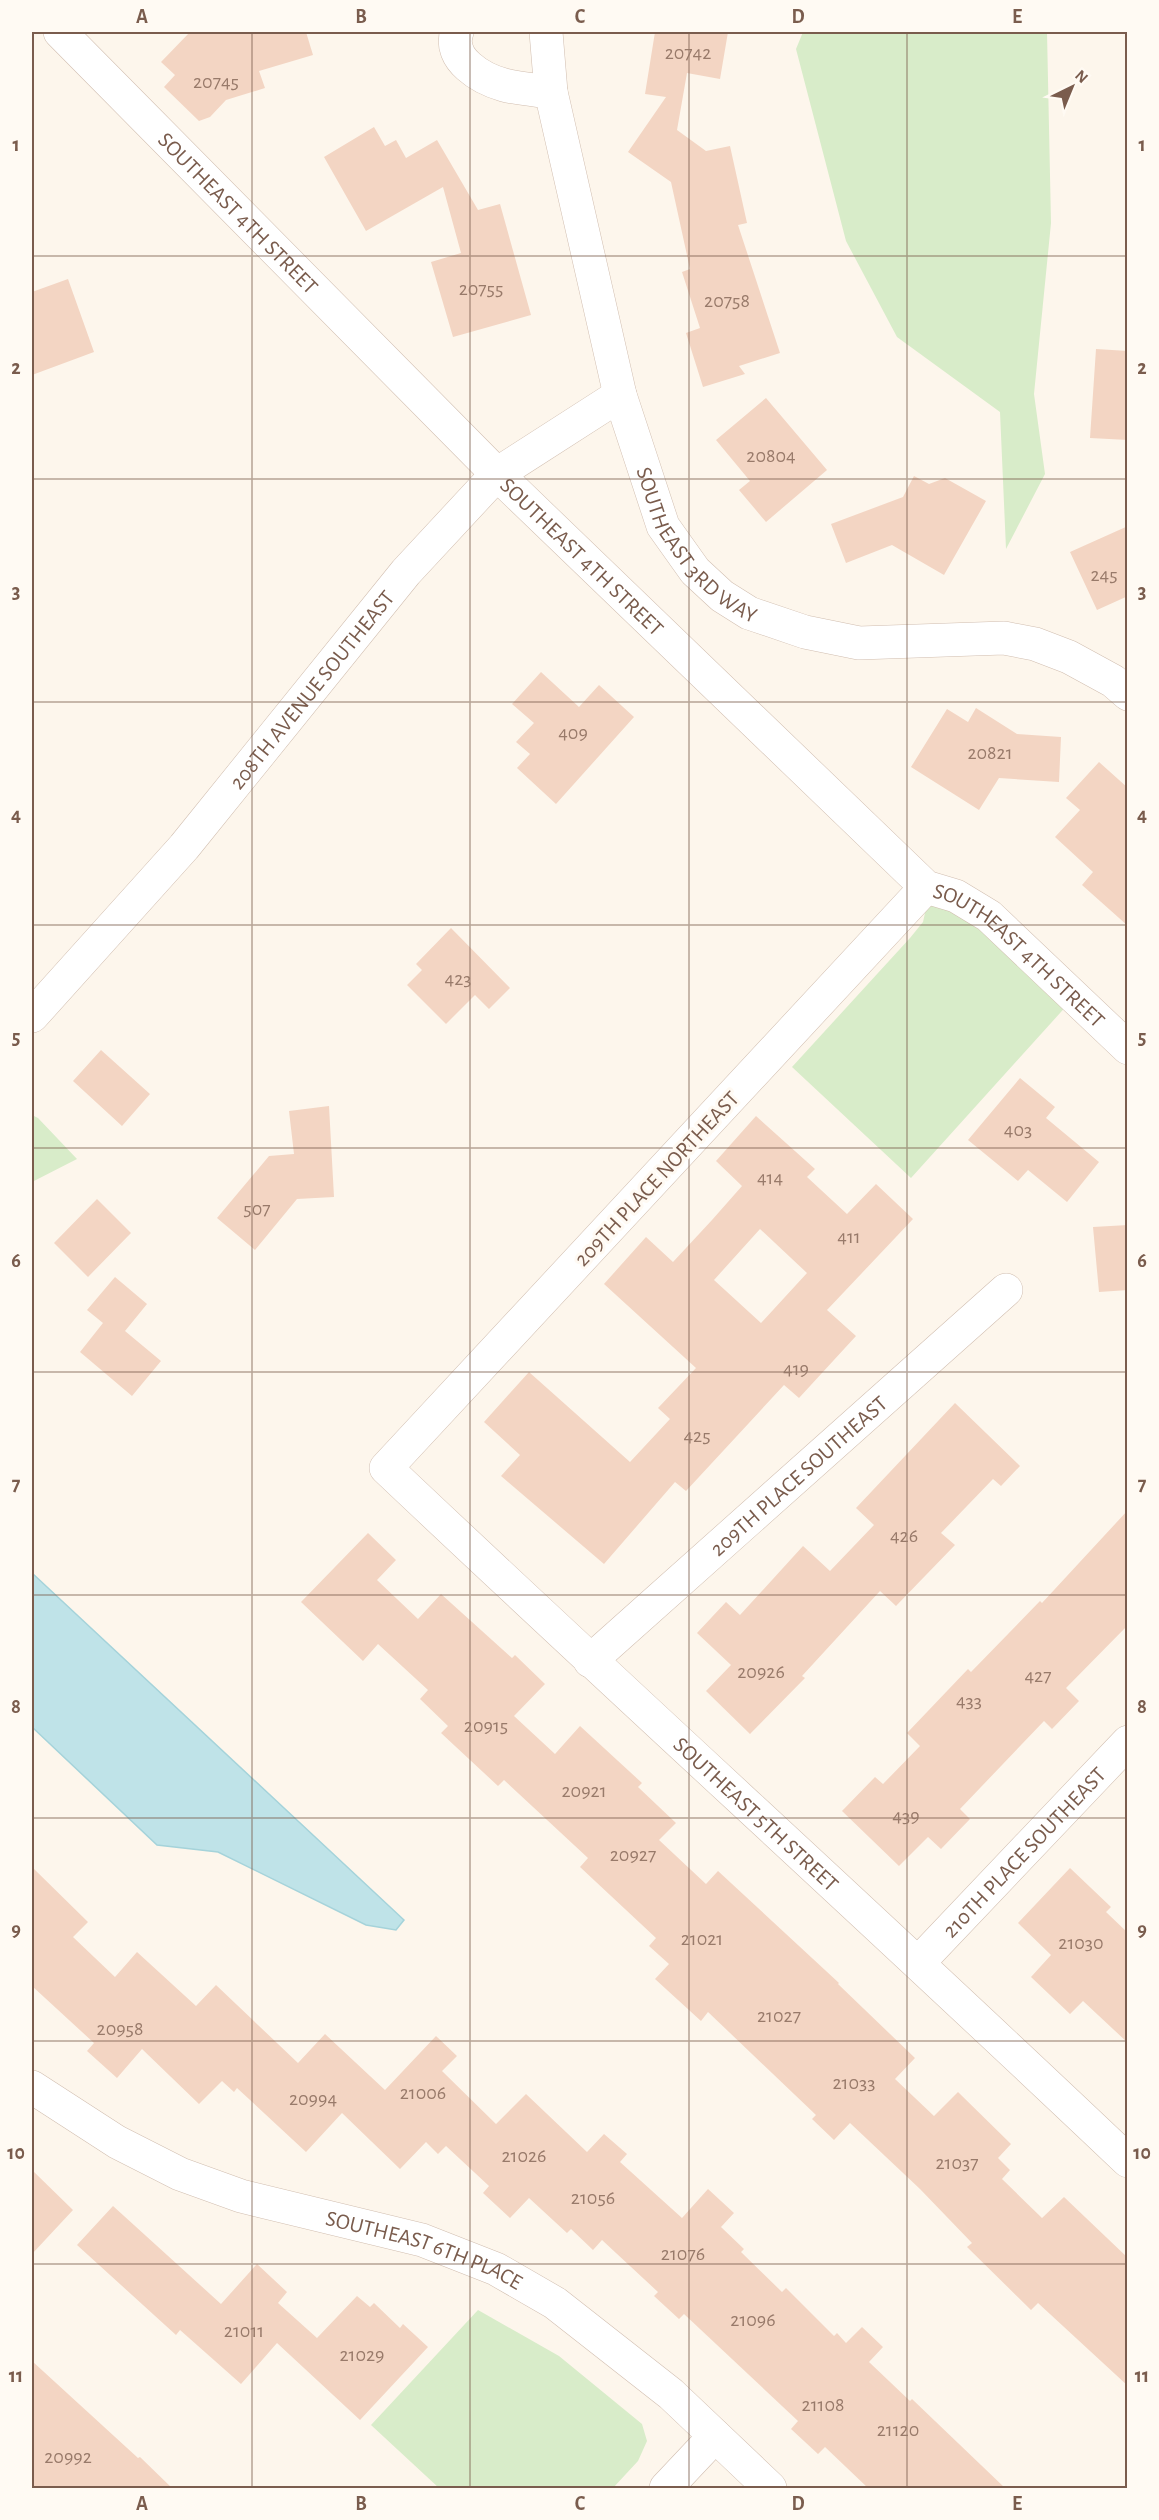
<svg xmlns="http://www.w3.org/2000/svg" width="1159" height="2520" viewBox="0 0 1159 2520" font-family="'Alegreya Sans',sans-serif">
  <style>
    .green { fill: #d8ecc9 }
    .water { fill: #bfe3e8; stroke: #a5d3da; stroke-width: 1.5 }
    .building { fill: #f3d5c3; fill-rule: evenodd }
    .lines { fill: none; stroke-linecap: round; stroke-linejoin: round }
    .minor-casing { stroke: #d1beb0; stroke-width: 34 }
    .minor { stroke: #fff; stroke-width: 33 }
    .grid { fill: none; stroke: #7a5c4d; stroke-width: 1.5; stroke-opacity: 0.55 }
    .labels { text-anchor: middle; stroke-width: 6; stroke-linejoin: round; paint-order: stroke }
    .number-label { font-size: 20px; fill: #987a6a }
    .street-label { font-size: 22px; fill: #7a5c4d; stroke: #fffaf3 }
    .neatline { fill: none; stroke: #7a5c4d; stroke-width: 2 }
    .grid-label { font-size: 20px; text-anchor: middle; font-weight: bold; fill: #7a5c4d }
  </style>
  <rect width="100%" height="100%" fill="#fdf6ec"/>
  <path class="green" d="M 803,32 L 1047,32 L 1051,223 L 1034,394 L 1045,474 L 1006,549 L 1000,412 L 897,337 L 846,241 L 796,49 Z
    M 927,904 L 955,909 L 1070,1002 L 911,1178 L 792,1067 L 910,938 L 923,922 Z
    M 32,1115 L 38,1118 L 77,1159 L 32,1182 Z
    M 478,2310 L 559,2356 L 642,2424 L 647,2441 L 638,2461 L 613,2488 L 439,2488 L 371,2425 Z"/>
  <path class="water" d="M 32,1573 L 404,1920 L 396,1930 L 366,1925 L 218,1852 L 157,1845 L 32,1727 Z"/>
  <path class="building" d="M 190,32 L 306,32 L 313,55 L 259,71 L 265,88 L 226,100 L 210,117 L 199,121 L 164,87 L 175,75 L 161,62 Z
    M 655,32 L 728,32 L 720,79 L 687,73 L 677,130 L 706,151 L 730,146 L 747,223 L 738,225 L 780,353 L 739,366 L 745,374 L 703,387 L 686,333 L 700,328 L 682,272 L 690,269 L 671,182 L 628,152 L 666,97 L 645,94 Z
    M 374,127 L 385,146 L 396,140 L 406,158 L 437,140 L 478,210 L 500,204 L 531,315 L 453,337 L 431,262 L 461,253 L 443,187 L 366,231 L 324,157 Z
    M 68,279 L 94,352 L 32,375 L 32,292 Z
    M 1096,349 L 1128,351 L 1128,440 L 1090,438 Z
    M 766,398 L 827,470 L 766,522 L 739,490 L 750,481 L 716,440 Z
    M 914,476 L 929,484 L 945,478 L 986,501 L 944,575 L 892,545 L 846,563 L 831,524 L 903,497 Z
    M 1128,526 L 1128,596 L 1097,610 L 1070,552 Z
    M 541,672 L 579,707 L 599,685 L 634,717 L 556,804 L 517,768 L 530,754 L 516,742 L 534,723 L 512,704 Z
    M 976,708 L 1017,734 L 1061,737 L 1059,782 L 999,778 L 979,810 L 911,767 L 947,709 L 968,722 Z
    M 1099,762 L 1128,788 L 1128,926 L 1082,885 L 1093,872 L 1055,837 L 1080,810 L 1066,798 Z
    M 451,928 L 510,988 L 489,1009 L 475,995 L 446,1024 L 407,985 L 422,970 L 416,964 Z
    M 101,1050 L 150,1094 L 122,1126 L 73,1081 Z
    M 1020,1078 L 1055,1107 L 1046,1118 L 1099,1162 L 1067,1202 L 1028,1170 L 1018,1181 L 968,1140 Z
    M 329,1106 L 334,1197 L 297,1199 L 255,1250 L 217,1218 L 269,1156 L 294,1154 L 289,1111 Z
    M 756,1116 L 815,1169 L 807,1177 L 847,1214 L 876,1184 L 913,1219 L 827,1310 L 856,1336 L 799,1398 L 784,1385 L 686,1491 L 675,1482 L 604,1564 L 501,1476 L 520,1455 L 484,1422 L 529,1372 L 630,1462 L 670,1419 L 658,1408 L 696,1368 L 604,1284 L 646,1237 L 673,1262 L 712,1220 L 742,1186 L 716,1161 ZM 760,1229 L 807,1273 L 761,1323 L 714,1280 Z
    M 97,1199 L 131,1233 L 88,1277 L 54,1243 Z
    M 1128,1225 L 1128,1290 L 1099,1292 L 1093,1227 Z
    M 115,1277 L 147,1304 L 125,1331 L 161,1361 L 132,1396 L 80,1352 L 103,1323 L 87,1310 Z
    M 955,1403 L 1020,1466 L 1001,1486 L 993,1479 L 941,1533 L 955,1545 L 896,1606 L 880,1591 L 802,1676 L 805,1678 L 750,1734 L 706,1691 L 731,1665 L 697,1633 L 726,1602 L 740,1615 L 803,1546 L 830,1571 L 874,1525 L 856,1508 Z
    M 1128,1510 L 1128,1625 L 1066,1688 L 1079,1701 L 1052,1729 L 1044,1721 L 960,1809 L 970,1819 L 941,1849 L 928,1837 L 899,1866 L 842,1811 L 875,1777 L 883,1784 L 920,1746 L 907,1733 L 968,1669 L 971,1672 L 1040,1601 L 1042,1603 Z
    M 368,1533 L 396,1560 L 377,1580 L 418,1619 L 441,1594 L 512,1658 L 515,1655 L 545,1684 L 514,1716 L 555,1754 L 580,1726 L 642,1783 L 638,1787 L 676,1823 L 659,1840 L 706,1884 L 718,1871 L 839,1983 L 838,1984 L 915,2058 L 895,2079 L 934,2116 L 958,2092 L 1011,2144 L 998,2158 L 1010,2170 L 1002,2179 L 1042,2218 L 1064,2197 L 1128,2258 L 1128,2386 L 1038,2303 L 1031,2310 L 967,2247 L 972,2243 L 920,2189 L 850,2123 L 834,2140 L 812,2119 L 816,2115 L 708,2012 L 701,2021 L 655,1979 L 669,1964 L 649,1946 L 656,1938 L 580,1867 L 588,1858 L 504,1780 L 498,1786 L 441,1733 L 448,1726 L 420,1699 L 428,1690 L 378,1644 L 363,1661 L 301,1602 Z
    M 32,1867 L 88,1922 L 73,1937 L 115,1977 L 137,1952 L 196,2006 L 216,1985 L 298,2063 L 325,2034 L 385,2090 L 436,2036 L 457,2056 L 442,2071 L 496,2124 L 526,2094 L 587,2152 L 604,2134 L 627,2154 L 620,2162 L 682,2218 L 708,2189 L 734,2213 L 721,2227 L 744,2249 L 741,2252 L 782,2292 L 786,2288 L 834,2336 L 837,2333 L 846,2343 L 862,2327 L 883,2347 L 869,2362 L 910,2401 L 912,2399 L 1005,2488 L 868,2488 L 825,2447 L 818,2454 L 791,2429 L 798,2421 L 684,2314 L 679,2319 L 654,2296 L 658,2292 L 602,2240 L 593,2250 L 571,2229 L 567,2233 L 529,2198 L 510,2218 L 483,2193 L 489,2186 L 446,2146 L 438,2154 L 426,2142 L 400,2169 L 342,2113 L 306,2152 L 237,2088 L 234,2092 L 222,2081 L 199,2104 L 142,2049 L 117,2078 L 87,2051 L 94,2043 L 32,1986 Z
    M 1070,1868 L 1111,1907 L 1106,1912 L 1128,1933 L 1128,2043 L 1083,2001 L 1070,2014 L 1031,1977 L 1051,1955 L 1018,1923 Z
    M 32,2170 L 73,2210 L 32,2254 Z
    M 113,2206 L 221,2304 L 257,2264 L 287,2292 L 278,2303 L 317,2338 L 357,2296 L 370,2307 L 374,2303 L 400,2328 L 403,2324 L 428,2347 L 360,2420 L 277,2343 L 241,2384 L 180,2330 L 176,2335 L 77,2245 Z
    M 32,2361 L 138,2458 L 140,2457 L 172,2488 L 32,2488 Z"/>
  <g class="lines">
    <g class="minor-casing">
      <g id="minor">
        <path id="s1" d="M 60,32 L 497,474 L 926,887 L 956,896 L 989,916 L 1128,1048"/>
        <path d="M 457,32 C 447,59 482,79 504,85 C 519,89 536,90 551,92"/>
        <path id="s2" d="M 546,32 L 551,92 L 620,395 L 663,526 L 695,571 L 722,596 L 749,613 L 805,632 L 859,643 L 1004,638 L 1035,644 L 1069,657 L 1113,681 L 1128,694"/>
        <path id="s3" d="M 926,887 L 386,1468 C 632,1701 882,1927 1128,2161"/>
        <path id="s4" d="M 32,1016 L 184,847 L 406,572 L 497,474 L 620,395"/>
        <path id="s5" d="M 590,1661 L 1006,1290"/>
        <path id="s6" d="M 919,1962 L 1128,1742"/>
        <path id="s7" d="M 32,2087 L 117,2142 L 180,2174 L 241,2196 L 422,2240 L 496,2269 L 555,2303 L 671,2394 L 770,2488"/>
        <path d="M 666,2488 L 715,2436"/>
      </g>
    </g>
    <use href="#minor" class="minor"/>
  </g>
  <path class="grid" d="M 252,32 L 252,2488M 470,32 L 470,2488M 689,32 L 689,2488M 907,32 L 907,2488M 32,256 L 1128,256M 32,479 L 1128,479M 32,702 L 1128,702M 32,925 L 1128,925M 32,1148 L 1128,1148M 32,1372 L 1128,1372M 32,1595 L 1128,1595M 32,1818 L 1128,1818M 32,2041 L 1128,2041M 32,2264 L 1128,2264"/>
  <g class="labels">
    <g class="number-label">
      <text x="688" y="59">20742</text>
      <text x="216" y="88">20745</text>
      <text x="481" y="295">20755</text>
      <text x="727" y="307">20758</text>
      <text x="771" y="462">20804</text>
      <text x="1104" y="581">245</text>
      <text x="573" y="739">409</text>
      <text x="990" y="759">20821</text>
      <text x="458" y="985">423</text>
      <text x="1018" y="1136">403</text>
      <text x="770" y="1184">414</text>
      <text x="257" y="1215">507</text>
      <text x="849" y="1243">411</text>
      <text x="796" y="1375">419</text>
      <text x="697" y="1442">425</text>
      <text x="904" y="1542">426</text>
      <text x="761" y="1678">20926</text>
      <text x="1038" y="1682">427</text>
      <text x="969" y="1707">433</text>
      <text x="486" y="1732">20915</text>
      <text x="584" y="1797">20921</text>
      <text x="906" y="1822">439</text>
      <text x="633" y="1861">20927</text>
      <text x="702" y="1945">21021</text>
      <text x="1081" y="1949">21030</text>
      <text x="779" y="2022">21027</text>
      <text x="120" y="2035">20958</text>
      <text x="854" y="2089">21033</text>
      <text x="423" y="2099">21006</text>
      <text x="313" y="2105">20994</text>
      <text x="524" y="2162">21026</text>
      <text x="957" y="2169">21037</text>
      <text x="593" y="2204">21056</text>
      <text x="683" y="2260">21076</text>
      <text x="753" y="2326">21096</text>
      <text x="244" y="2337">21011</text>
      <text x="362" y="2361">21029</text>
      <text x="823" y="2411">21108</text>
      <text x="898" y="2436">21120</text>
      <text x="68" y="2463">20992</text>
    </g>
    <g class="street-label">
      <text dy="8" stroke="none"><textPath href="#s1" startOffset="254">SOUTHEAST 4TH STREET</textPath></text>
      <text dy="8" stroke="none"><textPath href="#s2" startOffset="544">SOUTHEAST 3RD WAY</textPath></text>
      <text dy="8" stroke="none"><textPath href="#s1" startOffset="740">SOUTHEAST 4TH STREET</textPath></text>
      <text dy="8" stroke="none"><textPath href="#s4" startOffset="430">208TH AVENUE SOUTHEAST</textPath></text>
      <text dy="8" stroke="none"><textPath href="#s1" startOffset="1334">SOUTHEAST 4TH STREET</textPath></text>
      <text transform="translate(656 1178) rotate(-47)" y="8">209TH PLACE NORTHEAST</text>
      <text dy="8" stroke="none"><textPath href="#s5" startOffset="279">209TH PLACE SOUTHEAST</textPath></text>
      <text dy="8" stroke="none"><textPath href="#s3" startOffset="1300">SOUTHEAST 5TH STREET</textPath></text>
      <text dy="8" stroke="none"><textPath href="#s6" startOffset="152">210TH PLACE SOUTHEAST</textPath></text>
      <text dy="8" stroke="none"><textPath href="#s7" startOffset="428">SOUTHEAST 6TH PLACE</textPath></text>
    </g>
  </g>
  <rect width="1159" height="2520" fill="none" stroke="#fffaf3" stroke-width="66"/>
  <g transform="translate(1072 87) rotate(43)" stroke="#fffaf3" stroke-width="4.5" paint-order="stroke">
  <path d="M0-4.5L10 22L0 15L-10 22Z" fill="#7a5c4d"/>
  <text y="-9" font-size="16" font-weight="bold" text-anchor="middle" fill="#7a5c4d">N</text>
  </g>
  <rect x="33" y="33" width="1093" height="2454" class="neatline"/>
  <g class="grid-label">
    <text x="142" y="23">A</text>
    <text x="361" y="23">B</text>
    <text x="580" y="23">C</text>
    <text x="798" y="23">D</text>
    <text x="1017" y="23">E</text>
    <text x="16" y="151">1</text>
    <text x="1142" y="151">1</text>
    <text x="16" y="374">2</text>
    <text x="1142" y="374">2</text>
    <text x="16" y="598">3</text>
    <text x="1142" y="598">3</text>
    <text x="16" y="821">4</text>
    <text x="1142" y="821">4</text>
    <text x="16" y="1044">5</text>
    <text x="1142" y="1044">5</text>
    <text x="16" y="1267">6</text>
    <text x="1142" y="1267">6</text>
    <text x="16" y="1490">7</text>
    <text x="1142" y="1490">7</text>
    <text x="16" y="1713">8</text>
    <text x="1142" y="1713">8</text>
    <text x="16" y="1936">9</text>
    <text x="1142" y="1936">9</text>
    <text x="16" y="2159">10</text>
    <text x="1142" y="2159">10</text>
    <text x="16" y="2382">11</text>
    <text x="1142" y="2382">11</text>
    <text x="142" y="2510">A</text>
    <text x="361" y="2510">B</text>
    <text x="580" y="2510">C</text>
    <text x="798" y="2510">D</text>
    <text x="1017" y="2510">E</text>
  </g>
</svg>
